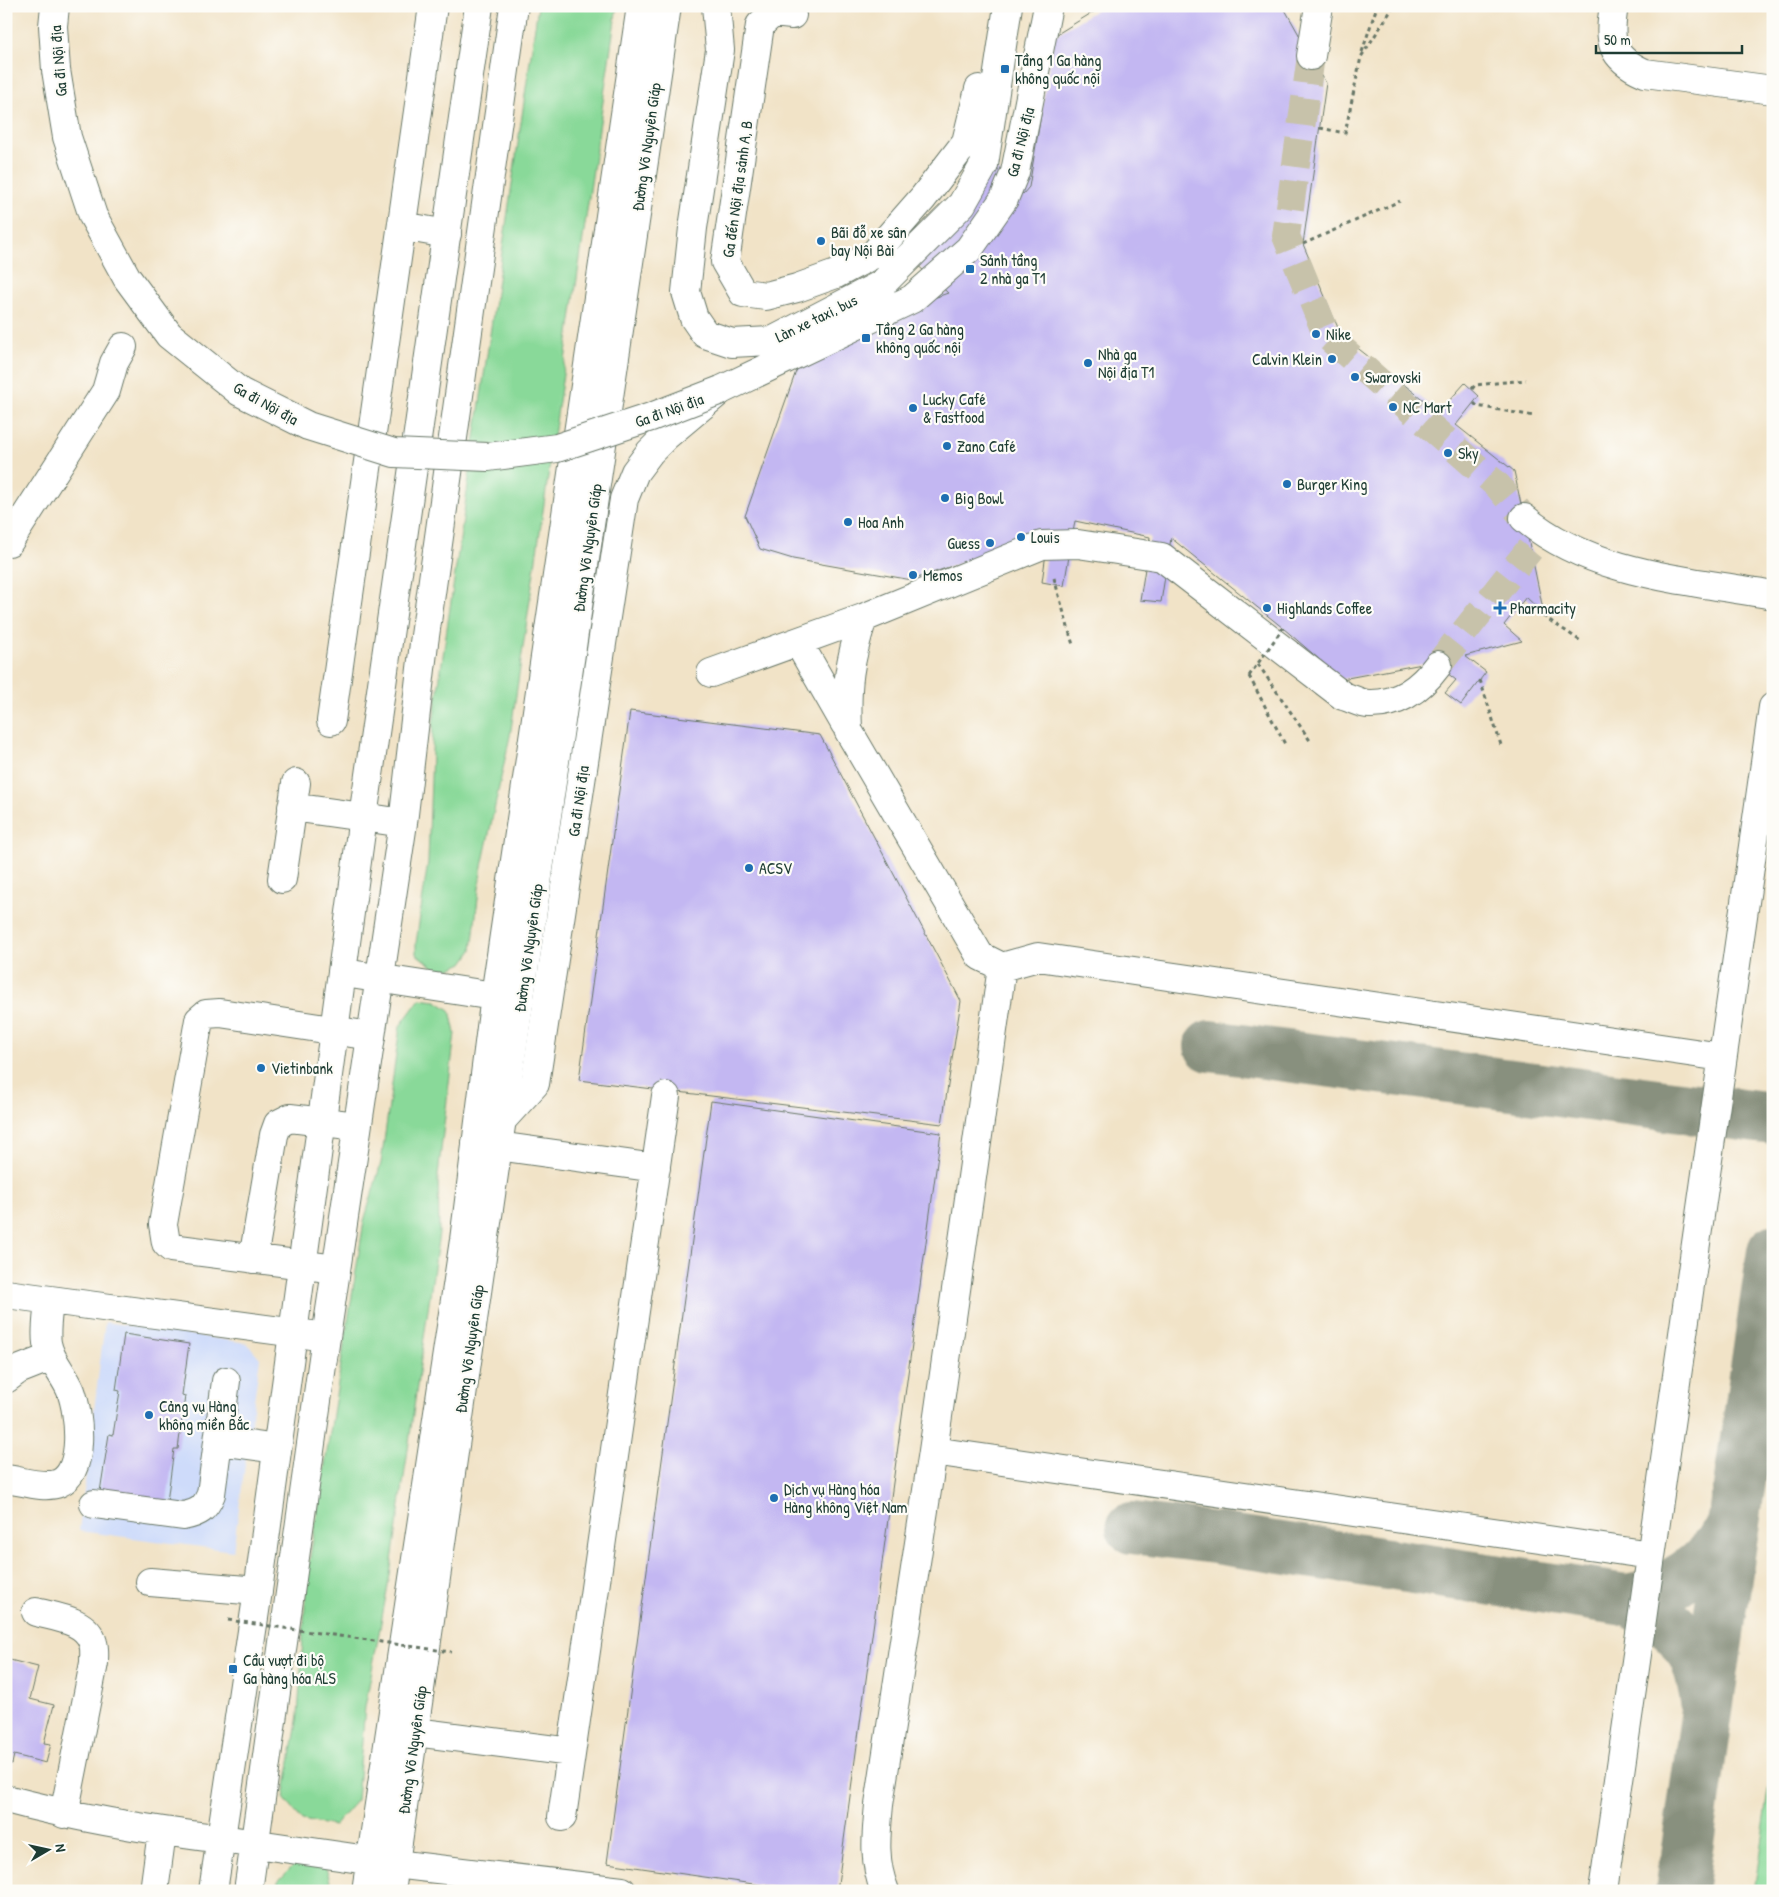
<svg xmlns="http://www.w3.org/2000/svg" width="1779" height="1897" viewBox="0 0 1779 1897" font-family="'Patrick Hand',sans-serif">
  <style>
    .built { fill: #cedbfa }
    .green { fill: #89d999; stroke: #548b66 }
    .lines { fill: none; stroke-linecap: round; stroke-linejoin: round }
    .taxiway { stroke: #88907e; stroke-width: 52 }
    .building { fill: #c3b7f2 }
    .minor-tunnel { stroke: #c7c2aa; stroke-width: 28; stroke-dasharray: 28 14; stroke-linecap: butt }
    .minor-casing { stroke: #687767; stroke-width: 30 }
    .major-casing { stroke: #687767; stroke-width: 30 }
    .highway-casing { stroke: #687767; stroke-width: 30 }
    .path { stroke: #687767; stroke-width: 3; stroke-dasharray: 4 4; stroke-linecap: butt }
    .minor { stroke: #fff; stroke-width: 28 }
    .major { stroke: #fff; stroke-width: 28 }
    .highway { stroke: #fff; stroke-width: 28 }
    .minor-bridge-casing { stroke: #687767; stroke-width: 30; stroke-linecap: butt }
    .path-bridge { stroke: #687767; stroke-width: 3; stroke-dasharray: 4 4; stroke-linecap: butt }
    .minor-bridge { stroke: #fff; stroke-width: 28 }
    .poi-dot { fill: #1f6fb2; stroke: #fdfcf7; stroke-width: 2 }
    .labels { text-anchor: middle; stroke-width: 4.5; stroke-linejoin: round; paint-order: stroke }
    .poi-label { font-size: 16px; fill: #1f3d34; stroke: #fdfcf7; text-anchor: start }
    .street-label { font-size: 16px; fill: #1f3d34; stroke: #fdfcf7 }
  </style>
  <rect width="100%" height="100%" fill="#fdfcf7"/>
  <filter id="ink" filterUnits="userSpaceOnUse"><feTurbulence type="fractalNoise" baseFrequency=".02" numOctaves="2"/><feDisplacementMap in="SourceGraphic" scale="10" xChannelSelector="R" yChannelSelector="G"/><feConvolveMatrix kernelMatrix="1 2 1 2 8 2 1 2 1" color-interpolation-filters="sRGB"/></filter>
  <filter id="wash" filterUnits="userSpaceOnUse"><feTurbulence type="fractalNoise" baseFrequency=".0096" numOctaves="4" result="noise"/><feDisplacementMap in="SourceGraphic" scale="20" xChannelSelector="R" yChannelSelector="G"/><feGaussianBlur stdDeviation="1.12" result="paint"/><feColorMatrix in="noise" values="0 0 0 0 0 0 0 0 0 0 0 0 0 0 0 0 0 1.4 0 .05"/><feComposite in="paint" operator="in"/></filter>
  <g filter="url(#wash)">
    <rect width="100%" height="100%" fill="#f1e3c7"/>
    <path class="built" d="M 105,1322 L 247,1343 L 260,1358 L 233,1551 L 79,1531 Z"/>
    <path class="green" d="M 538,6 L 617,6 L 510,736 L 481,871 L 472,950 L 463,963 L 452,968 L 436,969 L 416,954 L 416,943 L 428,862 L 433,724 Z
      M 420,999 L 436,1001 L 450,1010 L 455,1033 L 438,1175 L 439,1233 L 390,1575 L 365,1707 L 357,1800 L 334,1826 L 302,1820 L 284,1798 L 298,1715 L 307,1576 L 364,1221 L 381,1163 L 400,1026 Z
      M 1773,1763 L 1773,1891 L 1754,1891 Z
      M 298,1861 L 326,1868 L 333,1891 L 277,1891 L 278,1881 Z"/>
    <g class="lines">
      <path class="taxiway" d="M 1210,1046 L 1773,1119
        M 1132,1528 L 1215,1538 L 1626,1600 C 1658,1596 1696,1574 1716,1549 C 1724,1541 1728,1528 1734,1519
        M 1626,1600 C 1679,1621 1698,1644 1706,1701
        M 1681,1891 L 1773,1251"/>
    </g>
    <g id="blocks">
      <path class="building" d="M 1103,6 L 1283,6 L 1326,83 L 1303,244 L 1341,335 L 1439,412 L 1465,383 L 1479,396 L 1456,425 L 1514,471 L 1544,614 L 1526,597 L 1504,625 L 1522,641 L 1465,656 L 1486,672 L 1461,705 L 1445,693 L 1456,680 L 1433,662 L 1342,679 L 1283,628 L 1171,538 L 1161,602 L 1140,600 L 1150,537 L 1075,521 L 1064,586 L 1042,582 L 1049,532 L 912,580 L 793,559 L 760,549 L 745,516 L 806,343 L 948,293 L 902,251 L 986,159 L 1023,194 L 1029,187 L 1054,36 Z
        M 630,711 L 820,735 L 961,1001 L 942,1124 L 579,1080 Z
        M 711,1101 L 941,1133 L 837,1891 L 802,1891 L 607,1863 Z
        M 124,1334 L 189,1344 L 182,1395 L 185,1396 L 178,1449 L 174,1449 L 167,1502 L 100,1492 L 109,1434 L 113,1435 L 120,1391 L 116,1390 Z
        M 6,1659 L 38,1667 L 30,1699 L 54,1705 L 44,1743 L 51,1744 L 46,1763 L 14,1755 L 12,1764 L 6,1763 Z
        M 452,1885 L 494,1890 L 494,1891 L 452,1891 Z"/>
    </g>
  </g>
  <g filter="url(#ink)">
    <use href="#blocks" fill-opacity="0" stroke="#687767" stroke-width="1"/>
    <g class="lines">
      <path class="minor-tunnel" d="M 1311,56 L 1286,236 L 1327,336 L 1498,486 L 1524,518
        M 1438,665 L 1530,549"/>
      <g class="minor-casing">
        <path id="minor" d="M 55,6 L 53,26 L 56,70
          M 716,6 L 720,50 L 693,228 L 686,292 L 694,318 L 705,334 L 732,343 L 772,341 L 882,284 L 962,204 L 984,165 L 1008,6
          M 1614,6 C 1608,41 1610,58 1645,73 L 1773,90
          M 792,15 L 773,13 L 760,25 L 725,262 L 743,293 L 766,296 L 797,288 L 836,274 L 874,254 L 923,198 L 966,142 L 979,89
          M 1311,56 L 1319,6
          M 402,226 L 447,234
          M 1524,518 C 1592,575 1689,580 1773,595
          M 6,542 L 9,542 L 106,391 L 114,363 L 123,347
          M 863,618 C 849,662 846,684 848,730 L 980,956 L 1002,967 L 933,1451 L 879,1805 C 876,1835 873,1862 885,1891
          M 798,642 L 845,724
          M 711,673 L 863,618 L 1042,545 L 1078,544 L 1162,557 L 1343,696 C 1351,698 1361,704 1369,704 C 1399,705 1421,688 1438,665
          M 331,721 L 433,6
          M 292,807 L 363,817
          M 282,879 L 296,783
          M 1002,967 L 1038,957 L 1722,1057
          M 503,1119 L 535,1084 L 624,499 L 635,472 L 650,452 L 666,436 L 721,390 L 912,299 L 969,249 L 1004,199 L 1015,172 L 1048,6
          M 476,1143 L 656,1168
          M 253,1259 L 274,1135 L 278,1124 L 290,1118 L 357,1126
          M 336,1269 L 171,1248 L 166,1243 L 163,1224 L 199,1020 L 206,1014 L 220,1013 L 371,1036
          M 6,1294 L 326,1337
          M 6,1379 L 18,1370 L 51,1357
          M 219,1441 L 277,1449
          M 933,1451 L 1651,1555
          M 6,1479 C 22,1481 45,1489 59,1483 C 86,1471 79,1413 71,1391 C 64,1374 50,1361 47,1343 C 45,1330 48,1314 49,1301
          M 94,1504 L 183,1516 C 199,1513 205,1509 211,1494 L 226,1381
          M 150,1582 L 258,1591
          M 36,1612 C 55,1617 87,1620 93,1643 C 95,1649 94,1657 94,1663 L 64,1814
          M 415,1732 L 571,1752
          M 6,1799 C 77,1818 149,1830 222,1839
          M 562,1817 L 666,1096
          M 395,1864 L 622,1891
          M 154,1891 L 162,1832
          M 1603,1891 L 1773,707"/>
      </g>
      <g class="major-casing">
        <path id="major" d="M 213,1891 L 258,1591 L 363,817 L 479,6
          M 391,1891 L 498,1146 L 667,6"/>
      </g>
      <g class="highway-casing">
        <path id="highway" d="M 363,817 L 403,823
          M 344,973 L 520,1000
          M 222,1839 L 395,1864
          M 248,1891 L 326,1337 L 403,823 L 424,643 L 514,6
          M 366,1891 L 464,1240 L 495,996 L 641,6"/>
      </g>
      <path class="path" d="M 1362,52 L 1377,6
        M 1320,128 L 1345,133 L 1361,57 L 1394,6
        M 1303,244 L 1400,201
        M 1472,389 L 1475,385 L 1526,380
        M 1474,403 L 1477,406 L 1534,416
        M 1054,578 L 1073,645
        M 1540,610 L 1539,613 L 1582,642
        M 1258,664 L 1311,742
        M 1249,676 L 1286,746
        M 1480,680 L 1501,745"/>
      <use href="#minor" class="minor"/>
      <use href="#major" class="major"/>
      <use href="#highway" class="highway"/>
      <g class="minor-bridge-casing">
        <path id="minor-bridge" d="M 56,70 L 67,137 L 93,216 L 127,278 L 169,335 L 240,392 L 308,426 L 394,453 L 488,457 L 557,448 L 651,417 L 721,390"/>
      </g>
      <path class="path-bridge" d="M 1249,676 L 1283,628
        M 228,1620 L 451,1652"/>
      <use href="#minor-bridge" class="minor-bridge"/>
    </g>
  </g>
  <g class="poi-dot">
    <rect x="1000" y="64" width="10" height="10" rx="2.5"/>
    <circle cx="821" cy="241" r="5"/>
    <rect x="965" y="264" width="10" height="10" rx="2.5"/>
    <circle cx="1316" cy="334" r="5"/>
    <rect x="861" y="333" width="10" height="10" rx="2.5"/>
    <circle cx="1332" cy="359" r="5"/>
    <circle cx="1088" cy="363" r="5"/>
    <circle cx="1355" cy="377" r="5"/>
    <circle cx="1393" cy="407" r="5"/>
    <circle cx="913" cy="408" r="5"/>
    <circle cx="947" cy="446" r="5"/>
    <circle cx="1448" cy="453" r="5"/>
    <circle cx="1287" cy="484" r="5"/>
    <circle cx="945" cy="498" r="5"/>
    <circle cx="848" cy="522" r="5"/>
    <circle cx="1021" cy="537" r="5"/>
    <circle cx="990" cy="543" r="5"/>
    <circle cx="913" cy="575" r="5"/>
    <circle cx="1267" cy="608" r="5"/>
    <path d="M1497.5 600.5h5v5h5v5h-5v5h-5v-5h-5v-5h5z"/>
    <circle cx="749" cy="868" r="5"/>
    <circle cx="261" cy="1068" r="5"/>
    <circle cx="149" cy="1415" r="5"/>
    <circle cx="774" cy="1498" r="5"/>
    <rect x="228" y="1664" width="10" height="10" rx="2.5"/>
  </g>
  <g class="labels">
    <g class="poi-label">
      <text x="1015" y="66">Tầng 1 Ga hàng<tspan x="1015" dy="18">không quốc nội</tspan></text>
      <text x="831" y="238">Bãi đỗ xe sân<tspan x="831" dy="18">bay Nội Bài</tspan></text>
      <text x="980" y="266">Sảnh tầng<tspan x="980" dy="18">2 nhà ga T1</tspan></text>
      <text x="876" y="335">Tầng 2 Ga hàng<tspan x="876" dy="18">không quốc nội</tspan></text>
      <text x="1326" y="340">Nike</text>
      <text x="1098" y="360">Nhà ga<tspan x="1098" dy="18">Nội địa T1</tspan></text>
      <text x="1322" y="365" text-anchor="end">Calvin Klein</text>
      <text x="1365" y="383">Swarovski</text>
      <text x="923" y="405">Lucky Café<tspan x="923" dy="18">&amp; Fastfood</tspan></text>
      <text x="1403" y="413">NC Mart</text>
      <text x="957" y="452">Zano Café</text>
      <text x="1458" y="459">Sky</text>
      <text x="1297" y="490">Burger King</text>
      <text x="955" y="504">Big Bowl</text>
      <text x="858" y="528">Hoa Anh</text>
      <text x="1031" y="543">Louis</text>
      <text x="980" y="549" text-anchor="end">Guess</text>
      <text x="923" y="581">Memos</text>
      <text x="1277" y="614">Highlands Coffee</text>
      <text x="1510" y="614">Pharmacity</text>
      <text x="759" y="874">ACSV</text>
      <text x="271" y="1074">Vietinbank</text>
      <text x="159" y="1412">Cảng vụ Hàng<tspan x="159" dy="18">không miền Bắc</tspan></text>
      <text x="784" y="1495">Dịch vụ Hàng hóa<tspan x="784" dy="18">Hàng không Việt Nam</tspan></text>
      <text x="243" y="1666">Cầu vượt đi bộ<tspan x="243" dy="18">Ga hàng hóa ALS</tspan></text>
    </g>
    <g class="street-label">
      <text transform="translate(58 61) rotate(-95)" y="6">Ga đi Nội địa</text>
      <text transform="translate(1020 142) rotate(-76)" y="6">Ga đi Nội địa</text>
      <text transform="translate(646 147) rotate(-82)" y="6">Đường Võ Nguyên Giáp</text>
      <text transform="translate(737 189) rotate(-82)" y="6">Ga đến Nội địa sảnh A, B</text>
      <text transform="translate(816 318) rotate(-26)" y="6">Làn xe taxi, bus</text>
      <text transform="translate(266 403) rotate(29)" y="6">Ga đi Nội địa</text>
      <text transform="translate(669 410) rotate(-20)" y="6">Ga đi Nội địa</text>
      <text transform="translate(587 548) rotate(-82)" y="6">Đường Võ Nguyên Giáp</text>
      <text transform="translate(578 801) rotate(-82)" y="6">Ga đi Nội địa</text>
      <text transform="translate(528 948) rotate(-82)" y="6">Đường Võ Nguyên Giáp</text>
      <text transform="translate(469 1349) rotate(-82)" y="6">Đường Võ Nguyên Giáp</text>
      <text transform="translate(412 1750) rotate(-82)" y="6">Đường Võ Nguyên Giáp</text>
    </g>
  </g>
  <rect width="1779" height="1897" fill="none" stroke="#fdfcf7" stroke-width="25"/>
  <g transform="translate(48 1850) rotate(81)" stroke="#fdfcf7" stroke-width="4" paint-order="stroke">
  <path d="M0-4L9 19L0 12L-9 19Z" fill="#1f3d34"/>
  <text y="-8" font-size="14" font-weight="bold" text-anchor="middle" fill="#1f3d34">N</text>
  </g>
  <path d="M1596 45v8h146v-8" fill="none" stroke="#1f3d34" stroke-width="2.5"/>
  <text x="1604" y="45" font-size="15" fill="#1f3d34" stroke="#fdfcf7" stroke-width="4" paint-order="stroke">50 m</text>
</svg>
